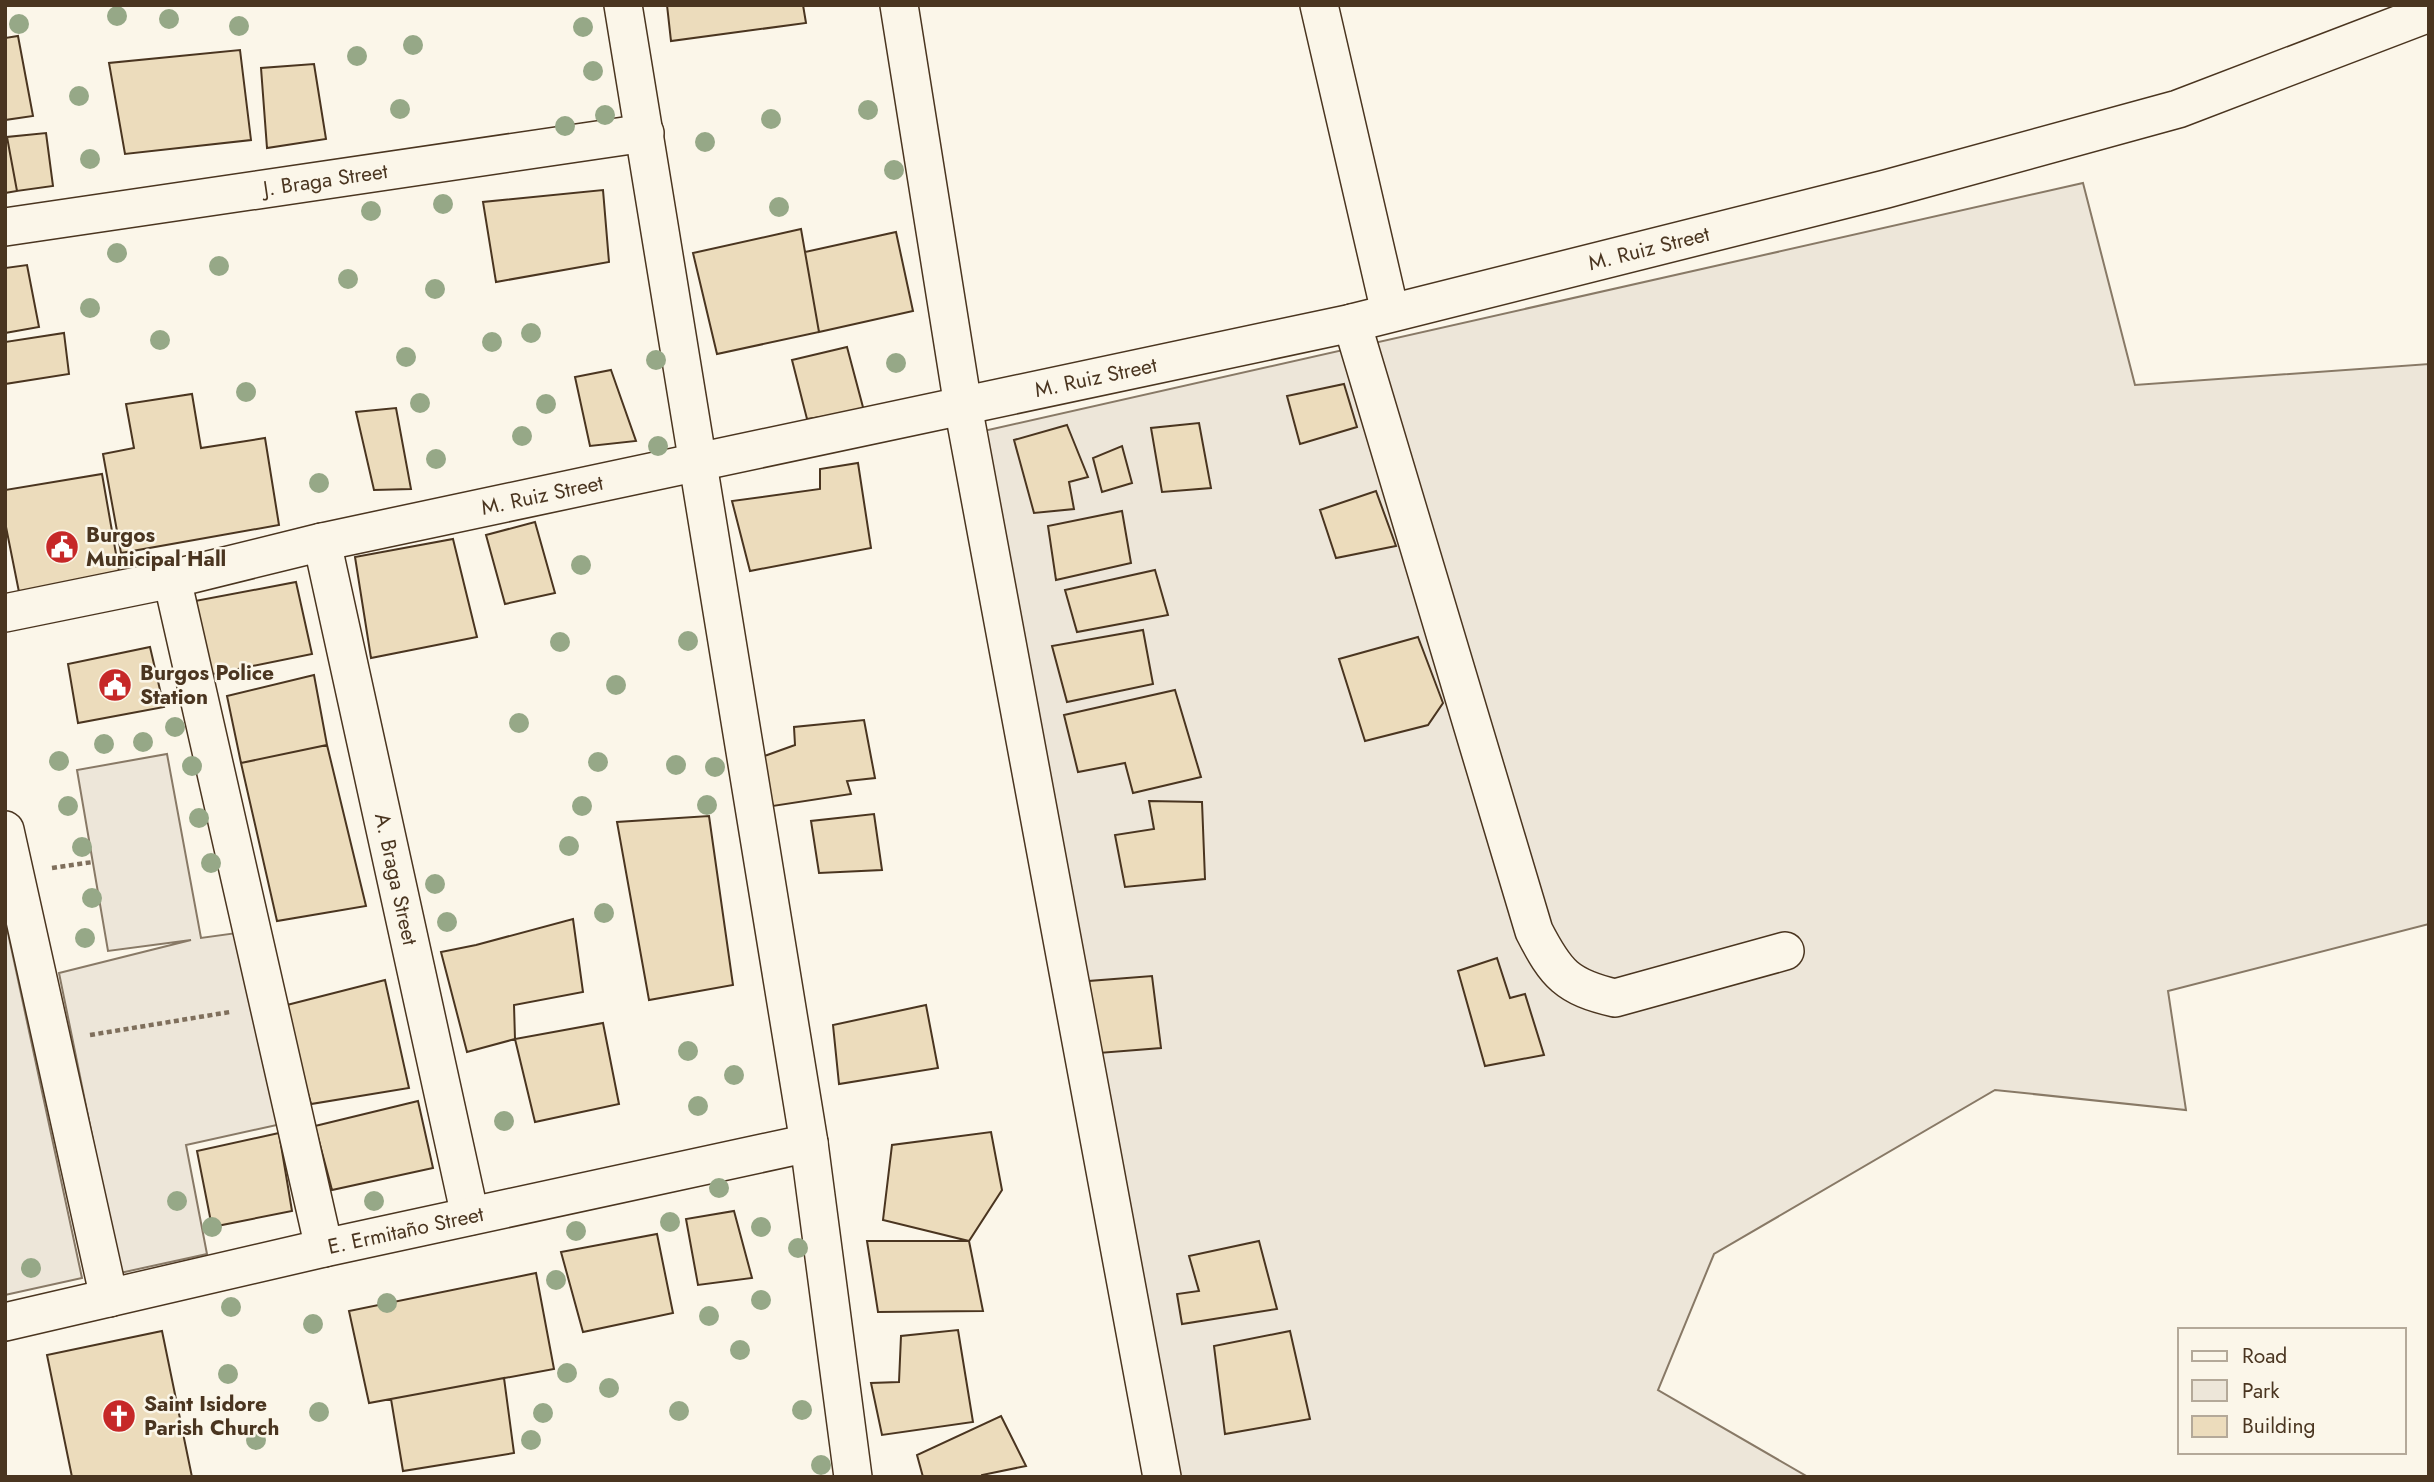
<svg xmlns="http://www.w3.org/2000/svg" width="2434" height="1482" viewBox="0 0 2434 1482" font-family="Jost,sans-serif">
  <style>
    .green { fill: #ede6d9; stroke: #887966; stroke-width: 2 }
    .building { fill: #ecdcbc; stroke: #4a3520; stroke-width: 2 }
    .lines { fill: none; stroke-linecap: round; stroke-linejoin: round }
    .street-casing { stroke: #4a3520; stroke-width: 40 }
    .path { stroke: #7f6f5c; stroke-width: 4.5; stroke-dasharray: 5 3.5; stroke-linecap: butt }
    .street { stroke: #fbf6e9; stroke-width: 37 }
    .tree { fill: #96a887 }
    .labels { text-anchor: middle; stroke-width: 5; stroke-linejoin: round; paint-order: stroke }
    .street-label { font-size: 21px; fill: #4a3520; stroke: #fbf6e9 }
    .poi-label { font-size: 21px; font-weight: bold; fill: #4a3520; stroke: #fbf6e9; text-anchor: start }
  </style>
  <rect width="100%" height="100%" fill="#fbf6e9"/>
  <path class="green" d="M 2083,183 L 2135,385 L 2429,364 L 2429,924 L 2168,991 L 2186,1110 L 1995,1090 L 1714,1254 L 1658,1390 L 1808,1477 L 1160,1477 L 966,435 Z
    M 167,754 L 201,938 L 251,931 L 295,1121 L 186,1145 L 207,1254 L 120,1273 L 59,973 L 191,940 L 108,951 L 77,770 Z
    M 5,919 L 82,1278 L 5,1295 Z"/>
  <path class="building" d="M 667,5 L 803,5 L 806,23 L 671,41 Z
    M 18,36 L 33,116 L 5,120 L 5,38 Z
    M 240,50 L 251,140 L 125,154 L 109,63 Z
    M 314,64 L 326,139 L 267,148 L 261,68 Z
    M 46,133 L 53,186 L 17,191 L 7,137 Z
    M 5,137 L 7,137 L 17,191 L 5,193 Z
    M 603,190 L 609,262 L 496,282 L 483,202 Z
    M 801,229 L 819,332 L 717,354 L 693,253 Z
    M 896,232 L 913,311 L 819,332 L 805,252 Z
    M 27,265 L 39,327 L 5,333 L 5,268 Z
    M 64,333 L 69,374 L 5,384 L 5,342 Z
    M 847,347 L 864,411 L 807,419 L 792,360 Z
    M 611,370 L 636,441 L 590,446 L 575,377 Z
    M 1344,384 L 1357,427 L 1300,444 L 1287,396 Z
    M 192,394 L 201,448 L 265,438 L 279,525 L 121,553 L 103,454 L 134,448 L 126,404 Z
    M 396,408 L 411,489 L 374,490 L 356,412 Z
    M 1199,423 L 1211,488 L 1162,492 L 1151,428 Z
    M 1067,425 L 1088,477 L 1069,482 L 1074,509 L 1034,513 L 1014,440 Z
    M 1122,446 L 1132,483 L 1102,492 L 1093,458 Z
    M 858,463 L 871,548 L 750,571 L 732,501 L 820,489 L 820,469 Z
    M 102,474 L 119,571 L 19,592 L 5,522 L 5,490 Z
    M 1376,491 L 1396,546 L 1336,558 L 1320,510 Z
    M 1122,511 L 1131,563 L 1056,580 L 1048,526 Z
    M 535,522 L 555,593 L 505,604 L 486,535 Z
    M 453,539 L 477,637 L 371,658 L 355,557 Z
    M 1155,570 L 1168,615 L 1077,632 L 1065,590 Z
    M 296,582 L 312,654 L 208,675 L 195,601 Z
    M 1143,630 L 1153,684 L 1067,702 L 1052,646 Z
    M 1418,637 L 1443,703 L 1428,725 L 1365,741 L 1339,659 Z
    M 150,647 L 164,707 L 78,723 L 68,664 Z
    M 314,675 L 327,745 L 241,763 L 227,696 Z
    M 1175,690 L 1201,777 L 1133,793 L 1125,763 L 1078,772 L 1064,715 Z
    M 864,720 L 875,778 L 847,781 L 851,794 L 773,806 L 759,758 L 795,745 L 794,727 Z
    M 327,745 L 366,906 L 277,921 L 241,763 Z
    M 1149,801 L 1202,802 L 1205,879 L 1125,887 L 1115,835 L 1154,829 Z
    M 874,814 L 882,870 L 819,873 L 811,821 Z
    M 709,816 L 733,985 L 649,1000 L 617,822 Z
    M 573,919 L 583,992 L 514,1005 L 515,1039 L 467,1052 L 441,952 L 476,945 Z
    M 1497,958 L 1510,998 L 1525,994 L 1544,1055 L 1485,1066 L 1458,971 Z
    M 1152,976 L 1161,1048 L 1099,1053 L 1089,981 Z
    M 385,980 L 409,1088 L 311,1104 L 283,1006 Z
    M 926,1005 L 938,1068 L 839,1084 L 833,1025 Z
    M 603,1023 L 619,1104 L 535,1122 L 515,1039 Z
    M 418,1101 L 433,1168 L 332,1190 L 315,1126 Z
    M 991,1132 L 1002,1190 L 969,1241 L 883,1220 L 892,1145 Z
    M 279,1133 L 292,1211 L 212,1227 L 197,1151 Z
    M 734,1211 L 752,1278 L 698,1285 L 686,1219 Z
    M 657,1234 L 673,1313 L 583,1332 L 561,1252 Z
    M 867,1241 L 969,1241 L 983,1311 L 878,1312 Z
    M 1259,1241 L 1277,1309 L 1182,1324 L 1177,1294 L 1199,1291 L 1189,1256 Z
    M 536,1273 L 554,1369 L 369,1403 L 349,1311 Z
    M 958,1330 L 973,1422 L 882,1435 L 871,1383 L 899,1382 L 901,1336 Z
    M 162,1331 L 192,1477 L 72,1477 L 47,1355 Z
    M 1290,1331 L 1310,1419 L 1225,1434 L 1214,1346 Z
    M 504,1378 L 514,1453 L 403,1471 L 391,1399 Z
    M 1001,1416 L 1026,1466 L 982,1475 L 982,1477 L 923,1477 L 917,1455 Z"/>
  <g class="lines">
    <g class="street-casing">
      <g id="street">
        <path d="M 623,5 L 809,1143 L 853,1477"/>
        <path d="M 899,5 L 963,406 L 1162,1477"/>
        <path d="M 1319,5 L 1390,312"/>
        <path id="s1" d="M 5,227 L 645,133"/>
        <path d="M 1352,323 L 1534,931 C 1556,974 1567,987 1615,998 L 1785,951"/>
        <path id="s2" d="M 322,542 L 470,1216"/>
        <path d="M 172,579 L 324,1248"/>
        <path id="s3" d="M 5,613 L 172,579 L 322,542 L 1352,323 L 1886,189 L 2178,109 L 2429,13"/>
        <path d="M 5,830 L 109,1298"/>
        <path id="s4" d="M 5,1322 L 324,1248 L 809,1143"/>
      </g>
    </g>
    <path class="path" d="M 52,868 L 93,862
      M 90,1035 L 230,1012"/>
    <use href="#street" class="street"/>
  </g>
  <g class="tree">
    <circle cx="117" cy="16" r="10"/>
    <circle cx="169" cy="19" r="10"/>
    <circle cx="19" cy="24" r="10"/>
    <circle cx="239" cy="26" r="10"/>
    <circle cx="583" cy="27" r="10"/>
    <circle cx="413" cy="45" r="10"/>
    <circle cx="357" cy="56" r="10"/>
    <circle cx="593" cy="71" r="10"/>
    <circle cx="79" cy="96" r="10"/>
    <circle cx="400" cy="109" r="10"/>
    <circle cx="868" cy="110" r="10"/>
    <circle cx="605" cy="115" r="10"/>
    <circle cx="771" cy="119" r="10"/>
    <circle cx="565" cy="126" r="10"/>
    <circle cx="705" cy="142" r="10"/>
    <circle cx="90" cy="159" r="10"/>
    <circle cx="894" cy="170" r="10"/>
    <circle cx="443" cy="204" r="10"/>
    <circle cx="779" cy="207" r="10"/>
    <circle cx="371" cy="211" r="10"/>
    <circle cx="117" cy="253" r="10"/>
    <circle cx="219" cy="266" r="10"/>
    <circle cx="348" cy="279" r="10"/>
    <circle cx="435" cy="289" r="10"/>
    <circle cx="90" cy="308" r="10"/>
    <circle cx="531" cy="333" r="10"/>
    <circle cx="160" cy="340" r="10"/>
    <circle cx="492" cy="342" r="10"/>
    <circle cx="406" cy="357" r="10"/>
    <circle cx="656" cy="360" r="10"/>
    <circle cx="896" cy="363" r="10"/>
    <circle cx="246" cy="392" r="10"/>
    <circle cx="420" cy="403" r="10"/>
    <circle cx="546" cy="404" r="10"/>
    <circle cx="522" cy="436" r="10"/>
    <circle cx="658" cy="446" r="10"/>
    <circle cx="436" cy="459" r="10"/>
    <circle cx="319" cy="483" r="10"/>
    <circle cx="581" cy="565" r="10"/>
    <circle cx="688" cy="641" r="10"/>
    <circle cx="560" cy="642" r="10"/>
    <circle cx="616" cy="685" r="10"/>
    <circle cx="519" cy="723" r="10"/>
    <circle cx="175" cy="727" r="10"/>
    <circle cx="143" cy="742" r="10"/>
    <circle cx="104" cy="744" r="10"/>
    <circle cx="59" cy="761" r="10"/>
    <circle cx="598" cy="762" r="10"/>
    <circle cx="676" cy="765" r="10"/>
    <circle cx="192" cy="766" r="10"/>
    <circle cx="715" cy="767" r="10"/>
    <circle cx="707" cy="805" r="10"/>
    <circle cx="68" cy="806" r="10"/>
    <circle cx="582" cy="806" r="10"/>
    <circle cx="199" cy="818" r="10"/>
    <circle cx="569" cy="846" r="10"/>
    <circle cx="82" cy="847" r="10"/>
    <circle cx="211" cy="863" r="10"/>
    <circle cx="435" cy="884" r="10"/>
    <circle cx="92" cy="898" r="10"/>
    <circle cx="604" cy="913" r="10"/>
    <circle cx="447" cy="922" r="10"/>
    <circle cx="85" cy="938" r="10"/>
    <circle cx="688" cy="1051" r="10"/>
    <circle cx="734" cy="1075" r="10"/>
    <circle cx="698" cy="1106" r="10"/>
    <circle cx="504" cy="1121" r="10"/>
    <circle cx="719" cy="1188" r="10"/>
    <circle cx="177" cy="1201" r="10"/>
    <circle cx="374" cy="1201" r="10"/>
    <circle cx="670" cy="1222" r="10"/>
    <circle cx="212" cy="1227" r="10"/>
    <circle cx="761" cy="1227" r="10"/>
    <circle cx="576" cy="1231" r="10"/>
    <circle cx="798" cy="1248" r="10"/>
    <circle cx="31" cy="1268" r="10"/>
    <circle cx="556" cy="1280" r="10"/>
    <circle cx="761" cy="1300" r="10"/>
    <circle cx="387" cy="1303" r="10"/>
    <circle cx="231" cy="1307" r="10"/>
    <circle cx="709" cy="1316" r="10"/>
    <circle cx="313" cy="1324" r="10"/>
    <circle cx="740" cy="1350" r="10"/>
    <circle cx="567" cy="1373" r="10"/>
    <circle cx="228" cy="1374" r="10"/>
    <circle cx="609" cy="1388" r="10"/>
    <circle cx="802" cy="1410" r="10"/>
    <circle cx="679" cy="1411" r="10"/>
    <circle cx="319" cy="1412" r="10"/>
    <circle cx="543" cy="1413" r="10"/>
    <circle cx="256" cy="1440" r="10"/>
    <circle cx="531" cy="1440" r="10"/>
    <circle cx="821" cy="1465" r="10"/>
  </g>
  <defs>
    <g id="civic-disc" transform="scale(1.75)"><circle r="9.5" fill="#c62828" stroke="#fbf6e9"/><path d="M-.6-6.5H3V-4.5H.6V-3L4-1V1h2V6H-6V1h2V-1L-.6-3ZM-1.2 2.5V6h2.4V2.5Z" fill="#fff"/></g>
    <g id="church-disc" transform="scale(1.75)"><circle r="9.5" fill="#c62828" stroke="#fbf6e9"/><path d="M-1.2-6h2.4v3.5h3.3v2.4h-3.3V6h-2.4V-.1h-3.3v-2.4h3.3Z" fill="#fff"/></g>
  </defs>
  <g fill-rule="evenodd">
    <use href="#civic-disc" x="62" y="547"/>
    <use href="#civic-disc" x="115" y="685"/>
    <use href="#church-disc" x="119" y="1416"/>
  </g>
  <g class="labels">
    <g class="street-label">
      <text dy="7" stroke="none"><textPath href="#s1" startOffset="324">J. Braga Street</textPath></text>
      <text dy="7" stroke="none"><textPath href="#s3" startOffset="1684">M. Ruiz Street</textPath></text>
      <text dy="7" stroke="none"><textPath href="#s3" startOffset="1116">M. Ruiz Street</textPath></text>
      <text dy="7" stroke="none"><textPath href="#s3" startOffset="550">M. Ruiz Street</textPath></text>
      <text dy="7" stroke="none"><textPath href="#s2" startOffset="345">A. Braga Street</textPath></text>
      <text dy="7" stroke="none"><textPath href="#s4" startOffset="411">E. Ermitaño Street</textPath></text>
    </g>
    <g class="poi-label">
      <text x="86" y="542">Burgos<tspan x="86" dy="24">Municipal Hall</tspan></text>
      <text x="140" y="680">Burgos Police<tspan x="140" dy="24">Station</tspan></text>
      <text x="144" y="1411">Saint Isidore<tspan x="144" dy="24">Parish Church</tspan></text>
    </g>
  </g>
  <rect width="2434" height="1482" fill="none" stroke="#4a3520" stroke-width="14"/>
  <rect x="2178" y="1328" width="228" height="126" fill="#fbf6e9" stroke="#b4a999" stroke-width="2"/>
  <rect x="2192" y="1351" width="35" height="10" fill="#fbf6e9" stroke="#b4a999" stroke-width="2"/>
  <text x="2242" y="1363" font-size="21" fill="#4a3520">Road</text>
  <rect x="2192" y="1380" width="35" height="21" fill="#ede6d9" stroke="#b4a999" stroke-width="2"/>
  <text x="2242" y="1398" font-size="21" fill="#4a3520">Park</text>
  <rect x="2192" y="1416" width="35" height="21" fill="#ecdcbc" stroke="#b4a999" stroke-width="2"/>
  <text x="2242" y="1433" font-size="21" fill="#4a3520">Building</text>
</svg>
